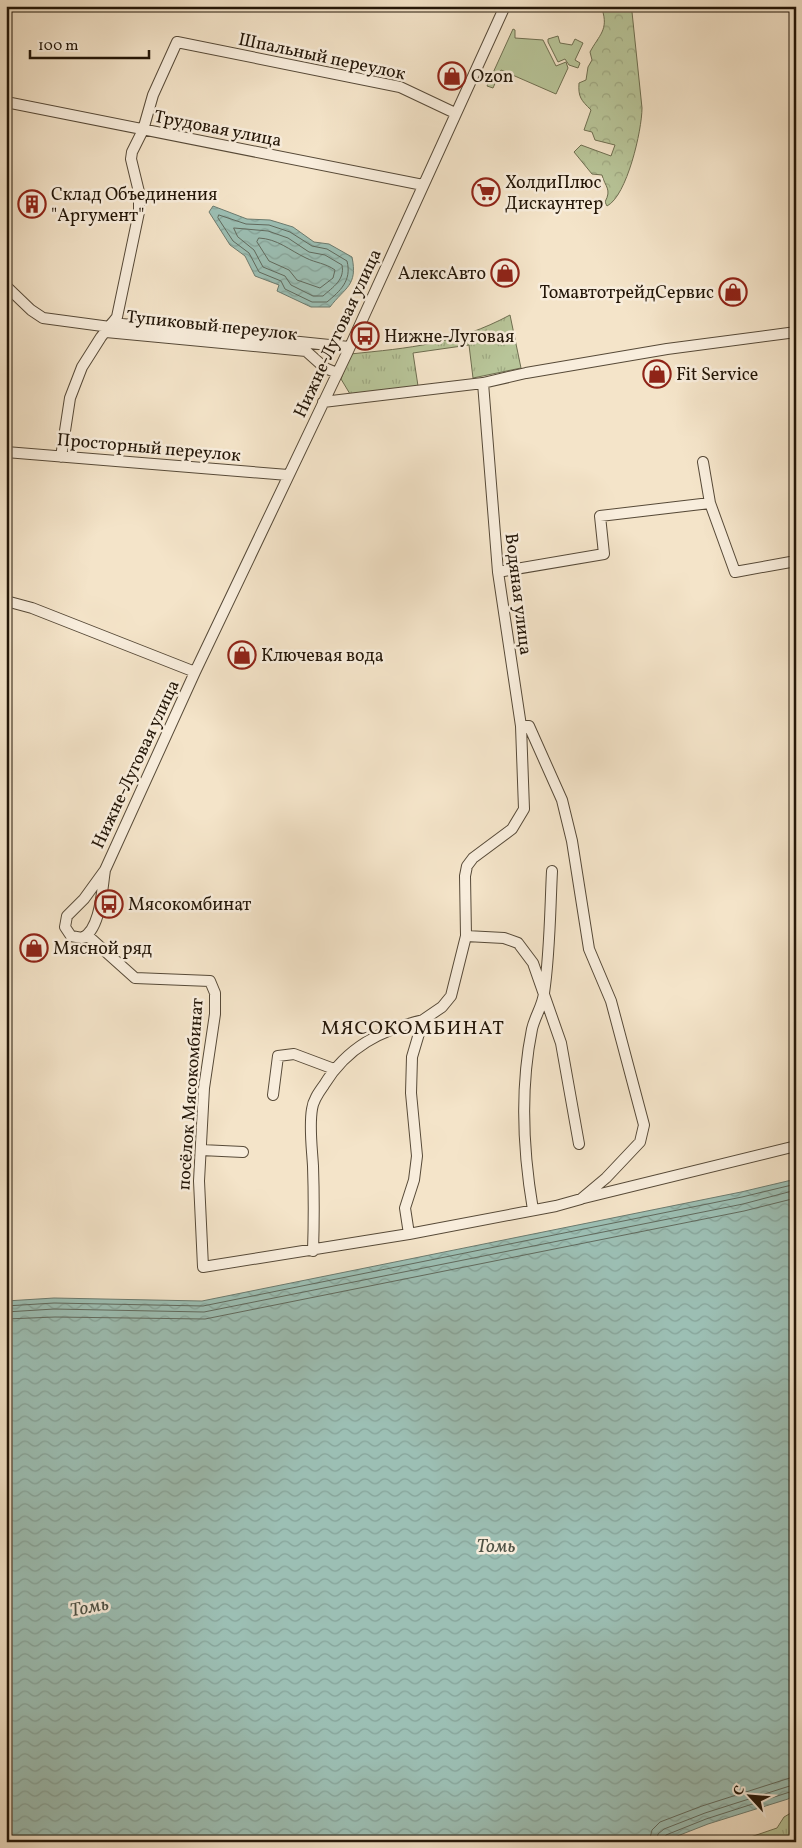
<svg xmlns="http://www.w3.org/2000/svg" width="802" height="1848" viewBox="0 0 802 1848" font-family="Vollkorn,serif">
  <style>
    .grass { fill: url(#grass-tufts); stroke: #6e6e50 }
    .forest { fill: url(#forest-crowns); stroke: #6e6e50 }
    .garden { fill: #b8c599; stroke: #6e6e50 }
    .water { fill: url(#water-waves); stroke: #6c7b6f }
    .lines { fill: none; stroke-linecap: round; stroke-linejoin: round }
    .shore { stroke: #606a5e; stroke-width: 1 }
    .minor-casing { stroke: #574a38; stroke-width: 12 }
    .minor { stroke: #f8eddc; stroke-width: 10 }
    .labels { text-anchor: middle; stroke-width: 5; stroke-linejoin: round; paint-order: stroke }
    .street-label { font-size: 18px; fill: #231608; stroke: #f8eddc }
    .poi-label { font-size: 18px; fill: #231608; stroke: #f8eddc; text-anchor: start }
    .water-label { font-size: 19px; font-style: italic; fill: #4d5144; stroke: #f8eddc }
    .quarter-label { font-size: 20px; letter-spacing: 1px; fill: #231608; stroke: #f8eddc }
  </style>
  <defs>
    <pattern id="grass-tufts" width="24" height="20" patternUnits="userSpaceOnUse" patternTransform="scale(1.25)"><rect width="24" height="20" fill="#b8c599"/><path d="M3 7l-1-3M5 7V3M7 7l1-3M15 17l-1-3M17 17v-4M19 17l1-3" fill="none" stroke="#9ea882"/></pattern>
    <pattern id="forest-crowns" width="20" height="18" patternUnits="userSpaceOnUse" patternTransform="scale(1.25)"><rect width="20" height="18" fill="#b8c599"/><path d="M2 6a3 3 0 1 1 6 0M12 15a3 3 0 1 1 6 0" fill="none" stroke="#9ea882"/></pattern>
    <pattern id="water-waves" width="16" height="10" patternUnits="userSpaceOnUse" patternTransform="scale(1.25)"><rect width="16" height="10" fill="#9cbfb4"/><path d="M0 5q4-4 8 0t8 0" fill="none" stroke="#86a399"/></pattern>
  </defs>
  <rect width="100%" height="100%" fill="#f4e4c9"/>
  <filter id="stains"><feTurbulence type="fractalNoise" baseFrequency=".004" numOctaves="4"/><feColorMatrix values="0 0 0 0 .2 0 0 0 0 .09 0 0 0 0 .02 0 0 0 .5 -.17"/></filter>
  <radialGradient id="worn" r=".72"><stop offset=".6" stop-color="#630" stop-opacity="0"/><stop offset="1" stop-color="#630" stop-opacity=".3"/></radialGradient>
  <path class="grass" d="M 510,315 L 521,368 L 473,378 L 469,345 L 413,353 L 418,386 L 350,394 L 341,379 L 350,354 C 410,348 456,344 510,315 Z
    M 796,1810 L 796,1842 L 736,1842 L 777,1828 L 784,1817 Z"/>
  <path class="forest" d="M 597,6 L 623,6 L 632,12 L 642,108 C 642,130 627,196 607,206 L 605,202 C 612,189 605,187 602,175 L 592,174 L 574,152 L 581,145 L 611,156 L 615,145 L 595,140 L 592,132 L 584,130 L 591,110 C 581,100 578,97 579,83 L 586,80 L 588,67 L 592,60 L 590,52 C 599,35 609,30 602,9 Z"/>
  <path class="garden" d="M 513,29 L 515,30 L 515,38 L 543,40 L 556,66 L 566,62 L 568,68 L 556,94 L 501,70 L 493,88 L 487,86 Z
    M 558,36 L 560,43 L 572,45 L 575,39 L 583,43 L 575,60 L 580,63 L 578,68 L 569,65 L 565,59 L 558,62 L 548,42 L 548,39 Z"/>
  <path class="water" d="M 213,206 L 247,219 L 270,220 L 293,227 L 314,242 L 329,244 L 352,257 C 358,286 345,287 330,307 L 311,307 L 277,291 L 279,285 L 255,276 L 245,256 L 230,245 L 209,212 Z
    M 796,1179 L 796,1794 L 788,1799 L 708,1824 L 662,1842 L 6,1842 L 6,1301 L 54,1298 L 202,1301 L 741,1192 Z"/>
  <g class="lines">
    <path class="shore" d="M 219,215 L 246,224 L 269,225 L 290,232 L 312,246 L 327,249 L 347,261 C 352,281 340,291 327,302 L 312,302 L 285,289 L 281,281 L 259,272 L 249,253 L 233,241 L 218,218 Z
      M 234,228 L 268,231 L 288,238 L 309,252 L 325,255 L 342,265 C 345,280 333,287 323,296 L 313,296 L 291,285 L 285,276 L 263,267 L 254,250 L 238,237 Z
      M 259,238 C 278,239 289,250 306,258 C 316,263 325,263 335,270 L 333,278 L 320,288 L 297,280 L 289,270 L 269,261 L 257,242 Z
      M 6,1306 L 54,1303 L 203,1306 L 742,1197 L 796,1184
      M 6,1312 L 54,1309 L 204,1312 L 743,1204 L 796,1190
      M 6,1319 L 55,1317 L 205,1319 L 744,1211 L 796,1198
      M 649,1842 L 652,1830 L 660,1822 L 702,1806 L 796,1776
      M 656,1842 L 658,1834 L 664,1829 L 705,1813 L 796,1784
      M 663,1842 L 666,1835 L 706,1819 L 796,1790"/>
    <g class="minor-casing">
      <path id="minor" d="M 6,102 L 423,185
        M 6,286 L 31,310 L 43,318 L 110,327
        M 112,323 L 349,347
        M 106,332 L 306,351 L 325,368 L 337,373
        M 323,402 L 483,383 L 526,373 L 667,349 L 796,332
        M 6,452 L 288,475
        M 61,457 L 70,398 L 82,367 L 101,337 L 117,317 L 139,212 L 139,192 L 131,159 L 132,152 L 143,130 L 153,95 L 177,42 L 400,87 L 455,113
        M 710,503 L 735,572 L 796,561
        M 498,572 L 604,554 L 600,516 L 710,503 L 703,462
        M 6,601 L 32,608 L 195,672
        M 105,870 C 102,888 101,930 82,938 L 71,936 L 65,927 L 67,916 L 84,899 L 105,870 L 195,672 L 348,351 L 505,6
        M 87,935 L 135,978 L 210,981 L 215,993 L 215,1014 L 204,1088 L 199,1181 L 203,1267 L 409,1234 L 556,1206 L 581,1199 L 606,1178 L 640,1142 L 644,1125 L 611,1001 L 589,949 L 572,841 L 562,800 L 529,726 L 521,726
        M 466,936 L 504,938 L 518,943 L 533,963 L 561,1043 L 579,1144
        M 273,1095 L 278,1056 L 294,1054 L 334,1069
        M 201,1150 L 243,1152
        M 584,1198 L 796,1146
        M 533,1210 C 523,1151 520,1088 532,1029 C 535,1016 543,1005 544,993 C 550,953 550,911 552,871
        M 409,1234 L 405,1208 L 414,1180 L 417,1156 L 411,1093 L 412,1057 L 423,1020 L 442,1007 L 451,996 L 466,936 L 465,876 L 467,866 L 473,858 L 512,829 L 524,809 L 521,726 L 498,572 L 483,383
        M 313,1251 C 314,1222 314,1195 313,1166 C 312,1148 309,1127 312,1109 C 313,1100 319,1092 324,1085 C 347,1047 381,1030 423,1020"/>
    </g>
    <use href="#minor" class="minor"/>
  </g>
  <defs>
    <g id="shop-ring" transform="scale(1.4375)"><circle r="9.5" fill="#f8eddc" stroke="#8f2418" stroke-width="1.5"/><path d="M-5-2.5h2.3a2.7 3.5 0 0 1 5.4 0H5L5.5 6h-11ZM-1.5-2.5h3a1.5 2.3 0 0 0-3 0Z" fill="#8f2418"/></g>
    <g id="supermarket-ring" transform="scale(1.4375)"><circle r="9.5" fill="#f8eddc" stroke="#8f2418" stroke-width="1.5"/><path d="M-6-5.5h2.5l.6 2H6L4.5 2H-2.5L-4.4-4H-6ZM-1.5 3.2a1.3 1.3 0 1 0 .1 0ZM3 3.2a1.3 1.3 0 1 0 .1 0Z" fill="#8f2418"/></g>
    <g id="building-ring" transform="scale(1.4375)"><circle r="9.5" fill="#f8eddc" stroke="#8f2418" stroke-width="1.5"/><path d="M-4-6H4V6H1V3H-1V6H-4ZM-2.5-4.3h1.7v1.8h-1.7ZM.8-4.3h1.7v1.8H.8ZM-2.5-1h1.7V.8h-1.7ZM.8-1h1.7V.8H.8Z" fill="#8f2418"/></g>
    <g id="bus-ring" transform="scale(1.4375)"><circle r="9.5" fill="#f8eddc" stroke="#8f2418" stroke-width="1.5"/><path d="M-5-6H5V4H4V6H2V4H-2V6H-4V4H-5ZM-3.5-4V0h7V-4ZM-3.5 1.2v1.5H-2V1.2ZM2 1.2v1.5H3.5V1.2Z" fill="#8f2418"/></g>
  </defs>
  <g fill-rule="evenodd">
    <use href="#shop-ring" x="452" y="76"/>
    <use href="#supermarket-ring" x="486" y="192"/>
    <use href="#building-ring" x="32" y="204"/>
    <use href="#shop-ring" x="505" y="273"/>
    <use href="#shop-ring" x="733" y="292"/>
    <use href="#bus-ring" x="365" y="336"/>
    <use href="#shop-ring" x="657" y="374"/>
    <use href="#shop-ring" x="242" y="655"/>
    <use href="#bus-ring" x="109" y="904"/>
    <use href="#shop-ring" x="34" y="948"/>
  </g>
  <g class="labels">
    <g class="street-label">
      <text transform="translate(322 56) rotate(12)" y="6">Шпальный переулок</text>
      <text transform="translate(218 128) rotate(11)" y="6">Трудовая улица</text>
      <text transform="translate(212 325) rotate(6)" y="6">Тупиковый переулок</text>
      <text transform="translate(337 333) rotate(-65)" y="6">Нижне-Луговая улица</text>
      <text transform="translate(149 447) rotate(5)" y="6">Просторный переулок</text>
      <text transform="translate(519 594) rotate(83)" y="6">Водяная улица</text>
      <text transform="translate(135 764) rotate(-65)" y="6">Нижне-Луговая улица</text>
      <text transform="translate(190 1094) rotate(-86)" y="6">посёлок Мясокомбинат</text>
    </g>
    <g class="poi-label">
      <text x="471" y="82">Ozon</text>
      <text x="505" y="188">ХолдиПлюс<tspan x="505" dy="21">Дискаунтер</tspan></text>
      <text x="51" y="200">Склад Объединения<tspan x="51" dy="21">"Аргумент"</tspan></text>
      <text x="486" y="279" text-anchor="end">АлексАвто</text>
      <text x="714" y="298" text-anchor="end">ТомавтотрейдСервис</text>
      <text x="384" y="342">Нижне-Луговая</text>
      <text x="676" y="380">Fit Service</text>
      <text x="261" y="661">Ключевая вода</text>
      <text x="128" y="910">Мясокомбинат</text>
      <text x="53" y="954">Мясной ряд</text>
    </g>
    <g class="water-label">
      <text x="496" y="1552">Томь</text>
      <text transform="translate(89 1606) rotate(-11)" y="7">Томь</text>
    </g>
    <g class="quarter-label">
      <text x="413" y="1034">МЯСОКОМБИНАТ</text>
    </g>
  </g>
  <rect width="802" height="1848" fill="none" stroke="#f4e4c9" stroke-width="25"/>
  <rect x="8" y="8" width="787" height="1833" fill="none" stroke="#231608" stroke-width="2.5"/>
  <rect x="12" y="12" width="777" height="1823" fill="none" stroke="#231608"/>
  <g transform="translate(750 1796) rotate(296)" stroke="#f8eddc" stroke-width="4" paint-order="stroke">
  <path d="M0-4L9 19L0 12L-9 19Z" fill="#231608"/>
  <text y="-8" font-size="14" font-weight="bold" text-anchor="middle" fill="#231608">С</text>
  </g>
  <path d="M30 50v8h119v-8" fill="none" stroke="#231608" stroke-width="2.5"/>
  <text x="38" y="50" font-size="15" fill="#231608" stroke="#f8eddc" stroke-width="4" paint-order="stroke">100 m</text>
  <rect width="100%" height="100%" filter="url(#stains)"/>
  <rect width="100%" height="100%" fill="url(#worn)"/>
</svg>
